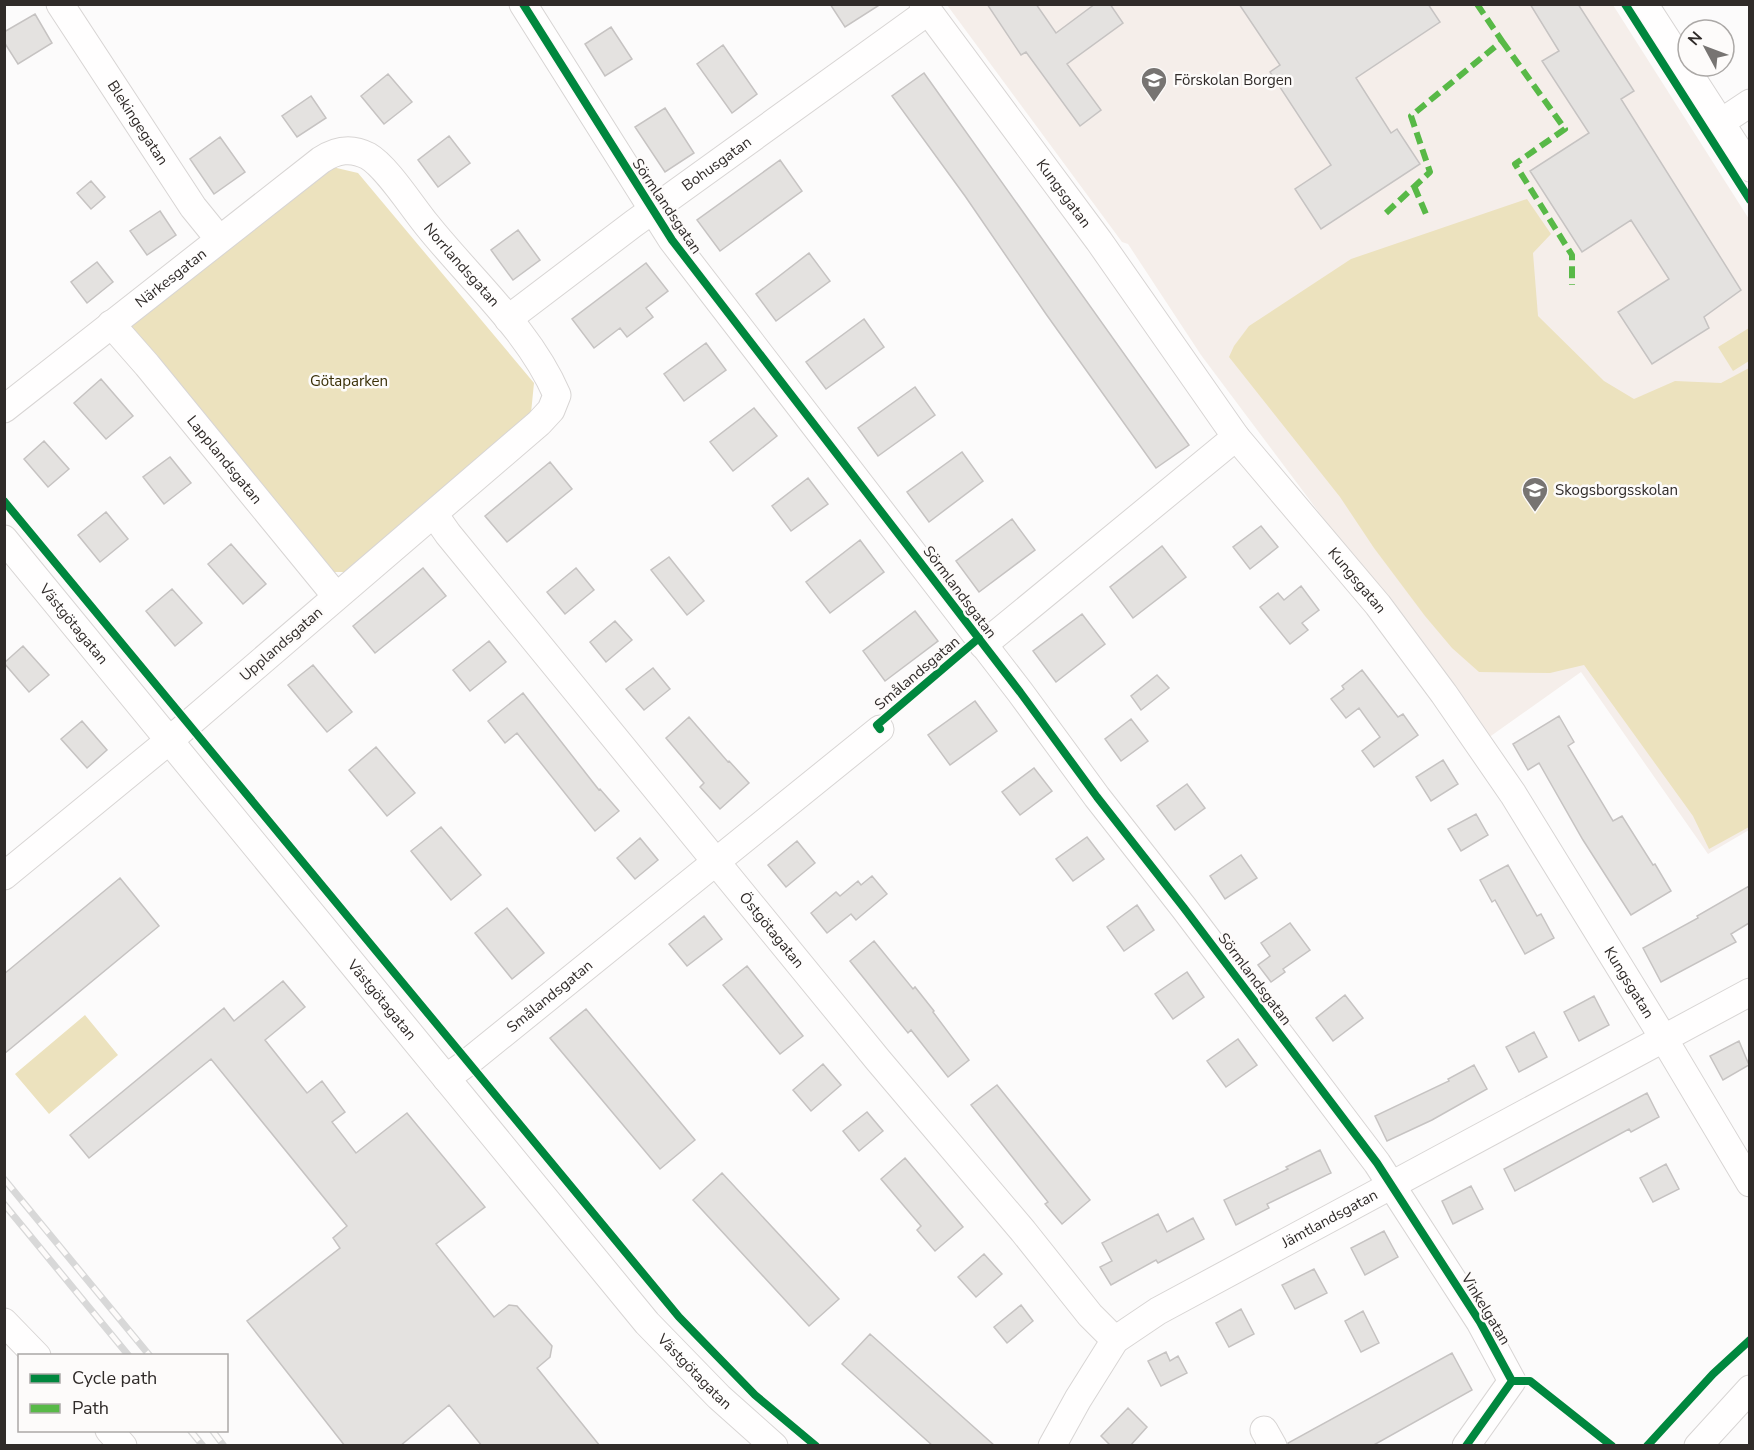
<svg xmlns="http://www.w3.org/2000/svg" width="1754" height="1450" viewBox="0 0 1754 1450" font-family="'Nunito Sans',sans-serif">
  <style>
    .built { fill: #f5eeea }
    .green { fill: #ece2be }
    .building { fill: #e4e2e0; stroke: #c6c3c2; stroke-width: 1.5 }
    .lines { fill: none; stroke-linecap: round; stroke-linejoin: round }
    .minor-casing { stroke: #d8d5d4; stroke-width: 29 }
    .minor { stroke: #fffefe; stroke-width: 27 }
    .rail-casing { stroke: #d8d8d8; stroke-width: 7 }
    .rail { stroke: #fdfbfa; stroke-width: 4.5; stroke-dasharray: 14; stroke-linecap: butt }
    .quiet { stroke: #58b947; stroke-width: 6; stroke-dasharray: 12 6; stroke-linecap: butt }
    .cycleway-casing { stroke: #fdfbfa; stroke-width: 11 }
    .cycleway { stroke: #00873e; stroke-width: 8 }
    .labels { text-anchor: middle; stroke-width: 5; stroke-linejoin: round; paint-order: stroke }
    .poi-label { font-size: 15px; fill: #302b29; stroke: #fdfbfa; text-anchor: start }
    .street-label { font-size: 15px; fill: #302b29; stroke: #fdfbfa }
    .park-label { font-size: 15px; fill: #3a3008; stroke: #fdfbfa }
  </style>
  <rect width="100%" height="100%" fill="#fcfbfb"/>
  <path class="built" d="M 947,5 L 1613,5 L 1749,219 L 1749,830 L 1708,854 L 1581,672 L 1488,738 L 1201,355 L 1128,244 L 1122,242 Z"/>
  <path class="green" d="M 328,166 L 358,173 L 534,383 L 531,413 L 346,572 L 325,572 L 122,326 Z
    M 1527,199 L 1551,234 L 1533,253 L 1538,316 L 1604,381 L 1634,399 L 1675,381 L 1721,383 L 1749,368 L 1749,827 L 1709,849 L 1693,816 L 1584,665 L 1550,673 L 1479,672 L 1452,648 L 1425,616 L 1374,548 L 1340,497 L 1229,357 L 1234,346 L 1249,326 L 1351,259 Z
    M 1749,328 L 1749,361 L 1733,371 L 1718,347 Z
    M 85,1015 L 118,1055 L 49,1114 L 15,1074 Z"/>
  <path class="building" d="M 830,4 L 881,4 L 845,27 Z
    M 987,4 L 1036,4 L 1056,33 L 1095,4 L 1110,4 L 1123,23 L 1067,64 L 1101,110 L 1080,126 L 1026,52 L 1021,55 Z
    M 1239,4 L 1428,4 L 1440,22 L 1356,78 L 1391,133 L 1397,129 L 1420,164 L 1321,229 L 1295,189 L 1331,165 L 1270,72 L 1280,65 Z
    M 1530,4 L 1578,4 L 1634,91 L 1621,99 L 1741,290 L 1704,317 L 1709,328 L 1652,364 L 1618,312 L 1669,279 L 1631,220 L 1582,252 L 1530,171 L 1589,133 L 1542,61 L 1559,51 Z
    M 35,14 L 52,43 L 18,64 L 4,42 L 4,32 Z
    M 611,27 L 632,59 L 605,76 L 585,44 Z
    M 723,45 L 757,94 L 732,113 L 697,64 Z
    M 924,73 L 1189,445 L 1156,468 L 1046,314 L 965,196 L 892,96 Z
    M 388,74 L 412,102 L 384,124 L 361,96 Z
    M 311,96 L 326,118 L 297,137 L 282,116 Z
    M 665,108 L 694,153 L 665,172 L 635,127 Z
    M 449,136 L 470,163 L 438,187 L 418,160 Z
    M 220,137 L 245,172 L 214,194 L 190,159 Z
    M 780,160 L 802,191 L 720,251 L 697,220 Z
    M 91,181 L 105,197 L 91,209 L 77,193 Z
    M 160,211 L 176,235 L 147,255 L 130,231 Z
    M 518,230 L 540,260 L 513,280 L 491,250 Z
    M 809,253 L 830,281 L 776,321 L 756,294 Z
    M 97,262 L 113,282 L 87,303 L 71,282 Z
    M 646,263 L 668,291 L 646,308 L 653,317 L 627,337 L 620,328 L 594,348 L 572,319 Z
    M 864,319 L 884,347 L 826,389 L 806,362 Z
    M 706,343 L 726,370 L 684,401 L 664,374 Z
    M 101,379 L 133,416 L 106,439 L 74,403 Z
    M 915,387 L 935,415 L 878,456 L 858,428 Z
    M 754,408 L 777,436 L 733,471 L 710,442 Z
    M 44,441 L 69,469 L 48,487 L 24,459 Z
    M 962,452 L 983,481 L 929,522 L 907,492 Z
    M 170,457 L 191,483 L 164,504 L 143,477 Z
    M 550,462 L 572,489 L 507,542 L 485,516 Z
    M 808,478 L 828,504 L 791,531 L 772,506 Z
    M 106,512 L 128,539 L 100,562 L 78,535 Z
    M 1012,519 L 1035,550 L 979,592 L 956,561 Z
    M 1261,526 L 1278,547 L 1250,569 L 1233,547 Z
    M 860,540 L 884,572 L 830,613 L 806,582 Z
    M 231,544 L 266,584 L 243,604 L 208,564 Z
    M 1162,546 L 1186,577 L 1133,618 L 1110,587 Z
    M 669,557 L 704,601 L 687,615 L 651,570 Z
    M 423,568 L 446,596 L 375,653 L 353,626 Z
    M 576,568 L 594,590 L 565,614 L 547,592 Z
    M 1301,586 L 1319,610 L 1302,623 L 1308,630 L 1290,644 L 1260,607 L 1278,593 L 1284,600 Z
    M 172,589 L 202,623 L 175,646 L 146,611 Z
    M 915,611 L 938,641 L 885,681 L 863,651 Z
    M 1082,614 L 1105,644 L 1056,682 L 1033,651 Z
    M 615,621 L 632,640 L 606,662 L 590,642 Z
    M 489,641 L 506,662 L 470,691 L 453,670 Z
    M 23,646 L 49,675 L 29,692 L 4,663 Z
    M 313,665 L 352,712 L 327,732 L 288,685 Z
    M 653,668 L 670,689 L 644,710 L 626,689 Z
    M 1362,670 L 1398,717 L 1403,714 L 1418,735 L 1374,767 L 1362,751 L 1380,737 L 1359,708 L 1346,718 L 1331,699 L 1344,689 L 1342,686 Z
    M 1157,675 L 1169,688 L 1141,710 L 1131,696 Z
    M 523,693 L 599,790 L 600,789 L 619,811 L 595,831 L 517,733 L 505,743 L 488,721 Z
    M 975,701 L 997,731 L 950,765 L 928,735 Z
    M 1559,716 L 1574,742 L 1568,746 L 1613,821 L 1622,816 L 1653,865 L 1655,864 L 1671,891 L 1631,915 L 1583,840 L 1539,763 L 1528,770 L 1513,744 Z
    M 689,717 L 728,762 L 729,761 L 749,783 L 720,809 L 700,787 L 704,783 L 666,738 Z
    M 1131,719 L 1148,741 L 1121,761 L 1105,739 Z
    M 82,721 L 107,750 L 87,768 L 61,739 Z
    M 376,747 L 415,793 L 387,816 L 349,770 Z
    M 1443,760 L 1458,784 L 1431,801 L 1416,777 Z
    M 1034,768 L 1052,791 L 1020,815 L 1002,792 Z
    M 1187,784 L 1205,808 L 1175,830 L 1157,806 Z
    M 1476,814 L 1488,835 L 1461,851 L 1448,829 Z
    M 441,827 L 481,875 L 451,900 L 411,851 Z
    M 1087,837 L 1104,859 L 1073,881 L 1056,859 Z
    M 640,838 L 658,860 L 635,879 L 617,858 Z
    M 797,841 L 815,863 L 786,887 L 768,865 Z
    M 1241,855 L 1257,878 L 1225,899 L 1210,876 Z
    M 1508,865 L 1537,916 L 1541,914 L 1554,938 L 1525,954 L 1495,900 L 1492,902 L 1480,880 Z
    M 872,876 L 887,894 L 856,920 L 851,914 L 827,933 L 811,913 L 836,892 L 840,896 L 858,881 L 861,885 Z
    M 120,878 L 159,926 L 4,1054 L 4,974 Z
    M 1749,886 L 1749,923 L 1731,934 L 1736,942 L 1661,982 L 1643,948 L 1698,918 L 1697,916 Z
    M 1137,905 L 1154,930 L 1124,951 L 1107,927 Z
    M 507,908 L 544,953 L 512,979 L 475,933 Z
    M 704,916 L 722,939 L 687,966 L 669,944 Z
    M 1290,923 L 1310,950 L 1283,969 L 1285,972 L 1271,982 L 1258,965 L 1270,956 L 1261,943 Z
    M 874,941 L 913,989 L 915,987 L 934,1011 L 933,1012 L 969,1060 L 948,1077 L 911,1030 L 908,1033 L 850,961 Z
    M 747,966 L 803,1036 L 780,1054 L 723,985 Z
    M 1187,972 L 1204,997 L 1173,1019 L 1155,994 Z
    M 283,981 L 305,1007 L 265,1040 L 307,1093 L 322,1081 L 345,1112 L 332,1122 L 356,1153 L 407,1113 L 485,1207 L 436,1244 L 494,1317 L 509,1305 L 517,1306 L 552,1346 L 550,1357 L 537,1368 L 600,1446 L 482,1446 L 449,1405 L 400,1446 L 345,1446 L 247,1321 L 340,1248 L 333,1238 L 347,1226 L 211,1059 L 89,1158 L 70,1135 L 224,1008 L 234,1021 Z
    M 1345,995 L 1363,1018 L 1333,1041 L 1316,1018 Z
    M 1594,996 L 1609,1025 L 1579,1041 L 1564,1012 Z
    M 586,1009 L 695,1140 L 660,1169 L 550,1038 Z
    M 1534,1032 L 1547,1057 L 1519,1072 L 1506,1047 Z
    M 1238,1039 L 1257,1065 L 1226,1087 L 1207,1061 Z
    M 1739,1041 L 1749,1065 L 1723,1080 L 1710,1056 Z
    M 823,1064 L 841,1085 L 811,1111 L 793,1090 Z
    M 1474,1065 L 1487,1089 L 1432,1120 L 1387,1141 L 1375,1116 L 1449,1081 L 1448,1079 Z
    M 997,1085 L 1090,1200 L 1062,1224 L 1045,1204 L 1048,1202 L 971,1105 Z
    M 1647,1093 L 1659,1117 L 1631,1132 L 1629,1129 L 1515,1191 L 1504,1169 Z
    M 867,1112 L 883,1131 L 859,1151 L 843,1131 Z
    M 1320,1150 L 1331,1173 L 1267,1204 L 1269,1208 L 1236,1225 L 1224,1200 L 1288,1169 L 1286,1167 Z
    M 905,1158 L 963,1227 L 935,1251 L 917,1230 L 921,1226 L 881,1179 Z
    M 1666,1164 L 1679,1189 L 1653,1202 L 1640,1178 Z
    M 722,1173 L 839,1299 L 809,1326 L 693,1200 Z
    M 1471,1186 L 1483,1209 L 1453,1224 L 1442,1201 Z
    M 1158,1214 L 1167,1232 L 1193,1218 L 1204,1239 L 1158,1263 L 1156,1260 L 1111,1285 L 1100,1267 L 1112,1261 L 1102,1243 Z
    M 1384,1231 L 1398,1257 L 1365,1275 L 1351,1248 Z
    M 984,1254 L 1002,1274 L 976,1297 L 958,1277 Z
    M 1314,1269 L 1327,1293 L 1295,1309 L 1282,1285 Z
    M 1021,1305 L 1033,1321 L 1007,1343 L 994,1327 Z
    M 1241,1309 L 1254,1334 L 1229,1347 L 1216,1323 Z
    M 1363,1311 L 1379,1343 L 1361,1352 L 1345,1321 Z
    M 870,1334 L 995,1446 L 933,1446 L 842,1364 Z
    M 1166,1352 L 1170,1361 L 1178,1356 L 1187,1373 L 1161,1386 L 1148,1361 Z
    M 1452,1353 L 1472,1390 L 1372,1446 L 1289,1446 L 1288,1443 Z
    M 1128,1408 L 1147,1427 L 1130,1446 L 1111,1446 L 1101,1436 Z"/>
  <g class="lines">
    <g class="minor-casing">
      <g id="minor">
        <path id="s1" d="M 60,4 L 193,207 L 219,239"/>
        <path d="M 523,4 L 672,240 L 1020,692 L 1097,797 L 1184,908 L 1377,1163 L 1480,1322 L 1512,1381 L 1466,1446"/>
        <path id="s2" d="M 923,4 L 1099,241 L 1236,437 L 1378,605 L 1444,694 L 1513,794 L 1664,1039 L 1750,1183"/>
        <path d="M 1644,4 L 1750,168"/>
        <path d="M 1720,123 L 1750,103"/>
        <path id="s3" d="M 508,319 L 633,224 L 927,12"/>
        <path id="s4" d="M 111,324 L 147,365 L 336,596"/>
        <path id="s5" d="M 4,409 L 321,160 C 336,150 351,147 368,156 C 387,167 412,207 427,225 C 471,280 529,330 557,395 L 551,410 L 539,423 L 171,739 L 4,876"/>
        <path id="s6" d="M 434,514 L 448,534 L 878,1060 L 1023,1231 L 1090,1315 L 1115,1340"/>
        <path id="s7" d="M 4,539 L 647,1323 L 719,1397 L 774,1446"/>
        <path d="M 983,645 L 1236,437"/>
        <path id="s8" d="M 446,1078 L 467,1063 L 880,729"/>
        <path d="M 4,1322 L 37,1356"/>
        <path d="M 109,1430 L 123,1446"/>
        <path d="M 1264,1430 L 1273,1446"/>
        <path id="s9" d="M 1052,1446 L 1078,1399 L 1115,1340 L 1158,1311 L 1750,992"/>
        <path d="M 1698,1446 L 1750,1389"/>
      </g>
    </g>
    <use href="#minor" class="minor"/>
    <g class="rail-casing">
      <path id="rail" d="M 4,1179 L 150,1356
        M 4,1204 L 129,1356
        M 190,1430 L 203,1446
        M 212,1430 L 224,1446"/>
    </g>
    <use href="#rail" class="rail"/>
    <path class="quiet" d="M 1502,41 L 1565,129 L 1515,164 L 1572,255 L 1572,285
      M 1414,186 L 1426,214
      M 1386,213 L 1430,172 L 1411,116 L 1502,41 L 1477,4"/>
    <g class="cycleway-casing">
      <path id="cycleway" d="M 523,4 L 672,240 L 1020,692 L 1097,797 L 1184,908 L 1377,1163 L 1480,1322 L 1512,1381 L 1466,1446
        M 1625,4 L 1750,200
        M 4,501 L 679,1317 L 755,1395 L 816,1446
        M 880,729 L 877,725 L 979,638
        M 1512,1381 L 1530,1381 L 1612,1446
        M 1647,1446 L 1713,1374 L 1750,1340"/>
    </g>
    <use href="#cycleway" class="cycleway"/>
  </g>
  <defs>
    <g id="school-pin" transform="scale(1.35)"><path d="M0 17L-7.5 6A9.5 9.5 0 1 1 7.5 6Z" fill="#777472" stroke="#fdfbfa"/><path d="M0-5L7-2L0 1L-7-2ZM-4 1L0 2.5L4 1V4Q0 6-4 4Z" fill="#fff"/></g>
  </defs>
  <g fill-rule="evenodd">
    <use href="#school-pin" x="1154" y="80"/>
    <use href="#school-pin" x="1535" y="490"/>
  </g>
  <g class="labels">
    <g class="poi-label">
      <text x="1174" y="85">Förskolan Borgen</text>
      <text x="1555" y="495">Skogsborgsskolan</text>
    </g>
    <g class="street-label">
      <text dy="5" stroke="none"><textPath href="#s1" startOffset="142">Blekingegatan</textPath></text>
      <text dy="5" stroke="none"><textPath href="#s3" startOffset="260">Bohusgatan</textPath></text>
      <text dy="5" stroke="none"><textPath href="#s2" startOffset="236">Kungsgatan</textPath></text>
      <text transform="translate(667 206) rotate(56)" y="5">Sörmlandsgatan</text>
      <text dy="5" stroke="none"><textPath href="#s5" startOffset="597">Norrlandsgatan</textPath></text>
      <text dy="5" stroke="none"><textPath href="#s5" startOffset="212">Närkesgatan</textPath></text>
      <text dy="5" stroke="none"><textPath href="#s4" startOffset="177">Lapplandsgatan</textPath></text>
      <text dy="5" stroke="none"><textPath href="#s2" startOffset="722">Kungsgatan</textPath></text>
      <text transform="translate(960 592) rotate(53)" y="5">Sörmlandsgatan</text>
      <text dy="5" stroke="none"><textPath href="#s7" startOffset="110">Västgötagatan</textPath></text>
      <text transform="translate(281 644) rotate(-41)" y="5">Upplandsgatan</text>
      <text transform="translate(917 673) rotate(-40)" y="5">Smålandsgatan</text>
      <text dy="5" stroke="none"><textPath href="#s6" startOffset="536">Östgötagatan</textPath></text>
      <text transform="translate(1255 979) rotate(53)" y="5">Sörmlandsgatan</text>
      <text dy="5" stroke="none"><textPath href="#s2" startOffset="1208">Kungsgatan</textPath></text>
      <text dy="5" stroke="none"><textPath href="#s8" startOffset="132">Smålandsgatan</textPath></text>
      <text dy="5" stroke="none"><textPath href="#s7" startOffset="596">Västgötagatan</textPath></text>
      <text dy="5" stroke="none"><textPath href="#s9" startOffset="370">Jämtlandsgatan</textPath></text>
      <text transform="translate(1486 1309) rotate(59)" y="5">Vinkelgatan</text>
      <text dy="5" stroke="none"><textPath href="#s7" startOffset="1082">Västgötagatan</textPath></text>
    </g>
    <g class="park-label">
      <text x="349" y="386">Götaparken</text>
    </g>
  </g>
  <rect width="1754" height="1450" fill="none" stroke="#302b29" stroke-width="12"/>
  <rect x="18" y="1354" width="210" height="78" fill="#fdfbfa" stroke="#aba8a6" stroke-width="1.5"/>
  <rect x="30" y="1374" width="30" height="9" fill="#00873e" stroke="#aba8a6" stroke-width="1.5"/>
  <text x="72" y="1384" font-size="18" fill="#302b29">Cycle path</text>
  <rect x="30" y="1404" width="30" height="9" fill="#58b947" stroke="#aba8a6" stroke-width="1.5"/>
  <text x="72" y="1414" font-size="18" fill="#302b29">Path</text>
  <g transform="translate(1706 48) rotate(311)"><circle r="28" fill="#fdfbfa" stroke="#aba8a6" stroke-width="1.5"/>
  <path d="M0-4.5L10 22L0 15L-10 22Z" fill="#777472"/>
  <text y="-9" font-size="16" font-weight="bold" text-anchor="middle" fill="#302b29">N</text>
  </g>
</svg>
